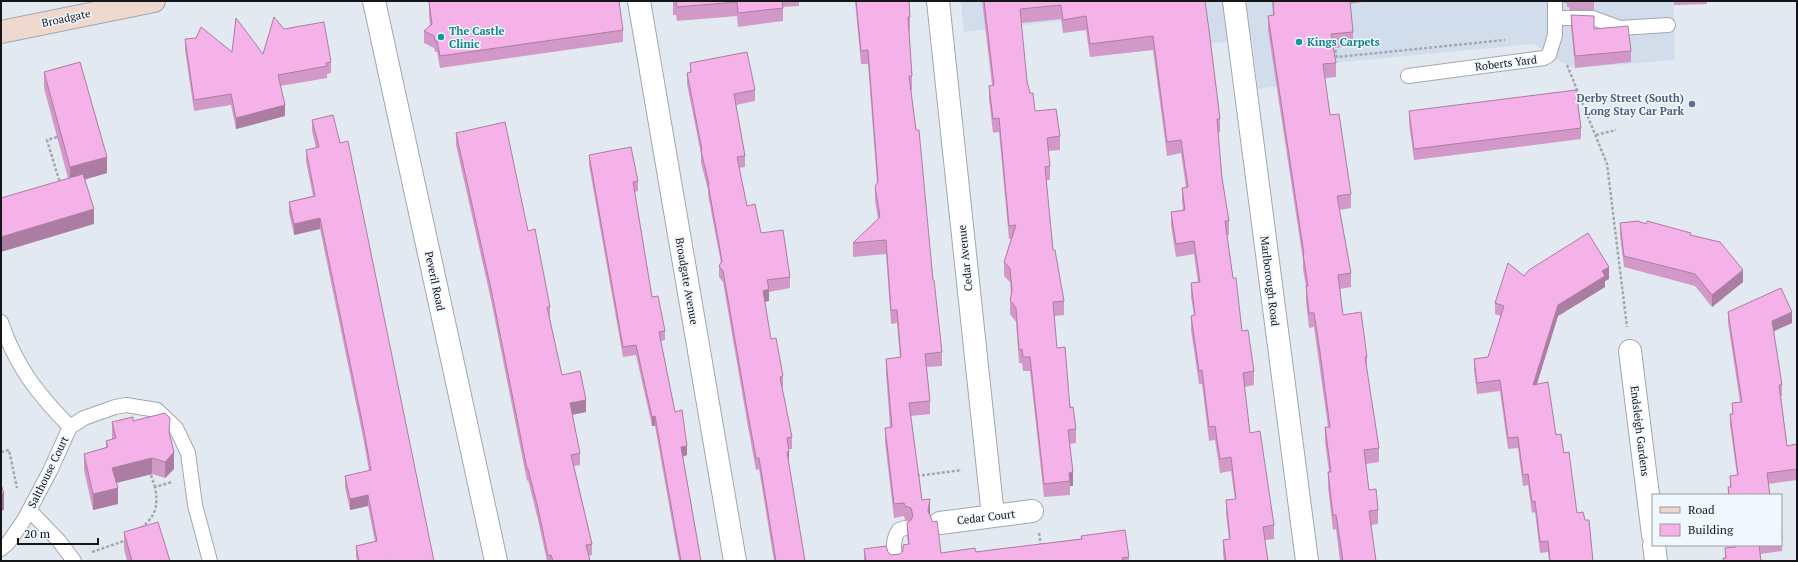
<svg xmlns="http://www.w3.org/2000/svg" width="1798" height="562" viewBox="0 0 1798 562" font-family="'PT Serif',serif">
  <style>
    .built { fill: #d2ddeb }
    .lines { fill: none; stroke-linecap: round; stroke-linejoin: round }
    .service-casing { stroke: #a1a7af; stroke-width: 16 }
    .minor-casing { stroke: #a1a7af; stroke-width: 24 }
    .secondary-casing { stroke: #a1a7af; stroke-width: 24 }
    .path { stroke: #a3a8ae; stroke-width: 2.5; stroke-dasharray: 3 2; stroke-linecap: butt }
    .service { stroke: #fff; stroke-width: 14 }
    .minor { stroke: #fff; stroke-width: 22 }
    .secondary { stroke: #eed7cc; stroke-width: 22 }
    .wall { fill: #d299c8 }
    .shaded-wall { fill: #ab7da2 }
    .building { fill: #f4b2e8; stroke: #ab7da2 }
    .culture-dot { fill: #0f9aa8; stroke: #f0f7fe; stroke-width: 1.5 }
    .service-dot { fill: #5c6f8a; stroke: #f0f7fe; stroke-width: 1.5 }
    .labels { text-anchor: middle; stroke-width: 3; stroke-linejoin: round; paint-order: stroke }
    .street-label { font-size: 11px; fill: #141618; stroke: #f0f7fe }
    .culture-label { font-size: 11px; font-weight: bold; fill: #0d838f; stroke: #f0f7fe; text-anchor: start }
    .service-label { font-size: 11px; font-weight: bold; fill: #4e5e75; stroke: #f0f7fe; text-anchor: end }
  </style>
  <rect width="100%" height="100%" fill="#e3e9f1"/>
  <path class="built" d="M 961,1 L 1707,1 L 1707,4 L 1674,5 L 1675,60 L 1575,68 L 1561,62 L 1533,44 L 1334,63 L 1336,77 L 1258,89 L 1252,39 L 1090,57 L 1085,18 L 964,32 Z"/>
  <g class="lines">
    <g class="service-casing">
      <path id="service" d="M 1555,18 L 1593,18 L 1620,28 L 1668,25
        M 1408,76 L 1544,58 L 1549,55 L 1555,35 L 1555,1
        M 1,322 C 16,367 38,394 70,427
        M 29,510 L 59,541 L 74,561
        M 1,549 L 8,543 L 24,520 L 50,471 L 70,427 L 84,418 L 115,407 L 126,405 L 157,410 L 176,428 L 188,453 L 195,505 L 210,561
        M 895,561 C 894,549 892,540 899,530 L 905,528"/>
    </g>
    <g class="minor-casing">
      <path id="minor" d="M 374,1 L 496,561
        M 639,1 L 735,561
        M 938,1 L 993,516
        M 1234,1 L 1307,561
        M 1630,351 L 1653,535
        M 940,523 L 1032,511
        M 1654,545 L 1656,561"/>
    </g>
    <g class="secondary-casing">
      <path id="secondary" d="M 1,32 L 154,1"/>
    </g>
    <path class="path" d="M 1334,45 L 1337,57 L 1505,40
      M 1567,65 L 1607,164 L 1627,327
      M 1596,135 L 1616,130
      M 57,137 L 47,140 L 60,183
      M 1,452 L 9,450 L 17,488
      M 151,475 L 155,487
      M 917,476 L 962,470
      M 141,528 C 157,515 158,505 155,487 L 172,482
      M 1039,533 L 1041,546
      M 92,552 L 127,540"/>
    <use href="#service" class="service"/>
    <use href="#minor" class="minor"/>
    <use href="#secondary" class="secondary"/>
  </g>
  <path class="wall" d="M 673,1 L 799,1 L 799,6 L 783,7 L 783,21 L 738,27 L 737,16 L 677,21 L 676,15 L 673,15 Z
    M 855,1 L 909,1 L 910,17 L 910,31 L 909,31 L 912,76 L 912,90 L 911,90 L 933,280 L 942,352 L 942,366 L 927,367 L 930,401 L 930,414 L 911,416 L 922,500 L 930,513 L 929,515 L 941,553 L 976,552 L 1081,539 L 1081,536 L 1129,557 L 1129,561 L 864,561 L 864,549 L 888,552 L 891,555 L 900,554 L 908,544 L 907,536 L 907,523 L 909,521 L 905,520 L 904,516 L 894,518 L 885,442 L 885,428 L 890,427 L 886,373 L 886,359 L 900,358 L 897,323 L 891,324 L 886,254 L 853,257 L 853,243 L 878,219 L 875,200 L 875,187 L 877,183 L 868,64 L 861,64 Z
    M 982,1 L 1205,1 L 1209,30 L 1220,119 L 1220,132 L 1218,133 L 1222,178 L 1229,221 L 1229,235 L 1227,235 L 1233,278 L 1242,331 L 1254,371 L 1254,385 L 1244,387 L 1250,433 L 1274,525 L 1274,539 L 1265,540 L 1268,561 L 1224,561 L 1223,554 L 1223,540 L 1229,539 L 1226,514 L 1226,500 L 1235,500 L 1231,471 L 1220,473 L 1215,440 L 1209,441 L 1202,384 L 1199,384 L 1191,330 L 1191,316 L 1194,315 L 1191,297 L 1191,283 L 1198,283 L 1194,254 L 1176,257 L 1171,226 L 1171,212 L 1183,210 L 1182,202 L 1182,188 L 1186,187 L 1181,153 L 1167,156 L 1153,50 L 1090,57 L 1086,30 L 1063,33 L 1061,19 L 1021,23 L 1027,81 L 1035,111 L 1060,136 L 1060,150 L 1048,151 L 1050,166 L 1050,180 L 1046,180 L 1053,250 L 1064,301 L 1064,315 L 1054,316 L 1057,348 L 1076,429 L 1076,443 L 1070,444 L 1073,486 L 1070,486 L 1070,495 L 1044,497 L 1030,371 L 1023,371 L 1022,363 L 1019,363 L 1016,322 L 1010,314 L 1010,300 L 1011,296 L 1010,282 L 1004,276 L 1004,262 L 1011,239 L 1009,239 L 999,132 L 993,133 L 989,99 L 989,86 L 992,85 Z
    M 1272,1 L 1547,1 L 1546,2 L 1369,1 L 1350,4 L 1353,32 L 1353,46 L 1333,48 L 1336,63 L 1336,77 L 1325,78 L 1330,115 L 1351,194 L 1351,208 L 1339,210 L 1351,273 L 1351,287 L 1340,289 L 1343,315 L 1367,357 L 1367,371 L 1379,448 L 1379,462 L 1366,464 L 1369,490 L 1378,510 L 1378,524 L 1371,525 L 1376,561 L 1340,561 L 1336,529 L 1333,530 L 1328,487 L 1328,472 L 1329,472 L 1325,442 L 1325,427 L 1328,427 L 1314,327 L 1309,328 L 1306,301 L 1306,287 L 1303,269 L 1303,260 L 1268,30 L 1268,16 L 1273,15 Z
    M 1563,1 L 1594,1 L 1594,10 L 1570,10 L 1569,7 L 1567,7 L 1567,3 L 1564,3 Z
    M 1674,1 L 1707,1 L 1707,4 L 1674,5 Z
    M 429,2 L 623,30 L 623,42 L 440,68 L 437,52 L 435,52 L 434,48 L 424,43 L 424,31 L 430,25 L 429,14 Z
    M 1571,15 L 1631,51 L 1631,62 L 1575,68 L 1571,26 Z
    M 284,29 L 331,62 L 331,73 L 327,74 L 327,78 L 280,86 L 285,116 L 236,129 L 231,105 L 194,111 L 185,50 L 185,39 L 232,52 L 263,54 Z
    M 690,63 L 755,90 L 755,101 L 736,105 L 745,156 L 745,167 L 739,168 L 747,206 L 761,233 L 790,277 L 790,288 L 769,292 L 769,301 L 765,302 L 771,339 L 783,376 L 783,387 L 782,388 L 792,437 L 792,449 L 789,449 L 789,463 L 805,561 L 774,561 L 759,469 L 756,470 L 748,427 L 723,282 L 719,277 L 719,266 L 721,263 L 708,195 L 708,190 L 701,163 L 701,154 L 687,84 L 687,73 L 690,73 Z
    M 44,72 L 107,173 L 85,179 L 94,224 L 68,178 L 44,88 Z
    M 1409,111 L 1581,128 L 1581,139 L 1414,160 L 1409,123 Z
    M 312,120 L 434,561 L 357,561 L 356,557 L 356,546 L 375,542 L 368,506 L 350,510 L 345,487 L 345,476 L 369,471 L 363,437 L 320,229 L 294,235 L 289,213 L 289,202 L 313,196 L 306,161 L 306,150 L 316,148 L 312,131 Z
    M 456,133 L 528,231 L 550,307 L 550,319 L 562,375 L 586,412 L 572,415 L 580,453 L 580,465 L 574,466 L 592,544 L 592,555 L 589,556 L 590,561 L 547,561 L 538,520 L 528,480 L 527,481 L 491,300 L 456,145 Z
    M 589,155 L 638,181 L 638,191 L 635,192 L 652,297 L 665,331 L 665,340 L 661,341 L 675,412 L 687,455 L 683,457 L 701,561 L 679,561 L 655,426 L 652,426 L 636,355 L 623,357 L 589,165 Z
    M 1620,223 L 1646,224 L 1691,236 L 1743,282 L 1712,307 L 1695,286 L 1624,267 L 1620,235 Z
    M 1524,276 L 1609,279 L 1605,281 L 1605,287 L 1558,316 L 1537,384 L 1564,453 L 1577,513 L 1593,561 L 1549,561 L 1548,552 L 1540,553 L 1535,512 L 1532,513 L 1528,485 L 1523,486 L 1518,448 L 1508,449 L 1500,391 L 1477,394 L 1474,370 L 1474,359 L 1488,357 L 1501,316 L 1495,314 L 1495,303 Z
    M 1728,312 L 1792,323 L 1773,331 L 1782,385 L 1782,396 L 1781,396 L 1787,446 L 1797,444 L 1797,480 L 1768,484 L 1770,495 L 1728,495 L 1728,487 L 1730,487 L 1730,476 L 1737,475 L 1730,425 L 1730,414 L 1732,414 L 1732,403 L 1740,402 L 1728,323 Z
    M 133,421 L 170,436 L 174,469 L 165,478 L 152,474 L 116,483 L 118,504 L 93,510 L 84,470 L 84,454 L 106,448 L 106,441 L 112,439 L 112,422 Z
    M 1781,529 L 1782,540 L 1782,551 L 1760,554 L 1761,561 L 1723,561 L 1723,558 L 1725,558 L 1725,548 L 1734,547 L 1734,545 L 1781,545 Z
    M 124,532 L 170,561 L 127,561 L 124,549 Z"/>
  <path class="shaded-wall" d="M 285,105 L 285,116 L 236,129 L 236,118 Z
    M 107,157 L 107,173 L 70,184 L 70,167 Z
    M 94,209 L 94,224 L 1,252 L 1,237 Z
    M 320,218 L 320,229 L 294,235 L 294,224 Z
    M 1609,267 L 1609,279 L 1605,281 L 1605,287 L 1558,316 L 1533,396 L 1533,385 L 1558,305 L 1602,271 Z
    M 1743,270 L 1743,282 L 1712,307 L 1712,295 Z
    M 769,289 L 769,301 L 763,302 L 763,291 Z
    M 1792,312 L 1792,323 L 1772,332 L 1772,321 Z
    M 586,400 L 586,412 L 570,415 L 570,403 Z
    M 655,416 L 655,426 L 652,426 L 652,417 Z
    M 687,446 L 687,455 L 681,457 L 681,447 Z
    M 174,452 L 174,469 L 165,478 L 165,462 Z
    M 787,452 L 789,452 L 789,463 Z
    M 152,458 L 152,474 L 112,484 L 112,468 Z
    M 1073,472 L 1073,486 L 1070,486 L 1069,473 Z
    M 118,488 L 118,504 L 93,510 L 93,494 Z
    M 1,494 L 4,494 L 4,510 L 1,511 Z
    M 368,495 L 368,506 L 350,510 L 350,499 Z
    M 930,499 L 930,513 L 928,525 L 928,511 Z"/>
  <path class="building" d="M 430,1 L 619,1 L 623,30 L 440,56 L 437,41 L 435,41 L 434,36 L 424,31 L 432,24 L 429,2 Z
    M 676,1 L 782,1 L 783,8 L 738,13 L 737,2 L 677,7 Z
    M 856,1 L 909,1 L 910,17 L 908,17 L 912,76 L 909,76 L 916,130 L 919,130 L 933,280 L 934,280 L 942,352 L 925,354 L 930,401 L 909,403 L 922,500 L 930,499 L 928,511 L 933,522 L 937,521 L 941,553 L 975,548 L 976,552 L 999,549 L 1082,539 L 1081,536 L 1125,530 L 1129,557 L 1122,558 L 1123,561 L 866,561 L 864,549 L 886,546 L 888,552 L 891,555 L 900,554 L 903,551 L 903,545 L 909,544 L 907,523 L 911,520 L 913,516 L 911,508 L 905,506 L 904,503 L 894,504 L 885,428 L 892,427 L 886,359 L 901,357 L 897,310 L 891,310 L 886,240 L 853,243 L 880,217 L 875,187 L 878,181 L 868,50 L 861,51 Z
    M 984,1 L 1205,1 L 1209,30 L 1220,119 L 1217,119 L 1222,178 L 1229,221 L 1225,221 L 1233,278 L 1236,278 L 1242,331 L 1248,330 L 1254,371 L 1243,373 L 1250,433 L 1260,431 L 1274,525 L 1263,527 L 1268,561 L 1226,561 L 1223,540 L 1230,539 L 1226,500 L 1236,499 L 1231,457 L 1220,459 L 1215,426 L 1209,427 L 1202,370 L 1199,371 L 1191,316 L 1195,315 L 1191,283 L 1200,282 L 1194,241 L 1176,244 L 1171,212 L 1185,210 L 1182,188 L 1188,187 L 1181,140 L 1167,142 L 1153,36 L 1090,44 L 1086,16 L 1063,20 L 1061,5 L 1020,9 L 1027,81 L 1030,93 L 1033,93 L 1035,111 L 1056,109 L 1060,136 L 1047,138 L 1050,166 L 1045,167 L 1053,250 L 1055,250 L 1064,301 L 1053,302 L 1057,348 L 1065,347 L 1070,408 L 1073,407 L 1076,429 L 1068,430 L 1073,472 L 1069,473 L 1070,481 L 1044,484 L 1030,357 L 1023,357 L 1022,349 L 1019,350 L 1016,308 L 1010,300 L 1012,291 L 1010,268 L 1004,262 L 1016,225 L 1009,226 L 999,118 L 993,119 L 989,86 L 994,85 Z
    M 1273,1 L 1350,1 L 1353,32 L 1331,34 L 1336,63 L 1323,64 L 1330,115 L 1339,114 L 1351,194 L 1337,196 L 1351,273 L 1338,275 L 1343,315 L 1361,312 L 1367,357 L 1365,357 L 1379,448 L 1364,450 L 1369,490 L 1376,489 L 1378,510 L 1369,511 L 1376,561 L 1343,561 L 1336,515 L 1333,515 L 1328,472 L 1331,472 L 1325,427 L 1330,427 L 1320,352 L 1314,313 L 1309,313 L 1306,286 L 1308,286 L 1303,254 L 1304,254 L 1268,16 L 1274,15 Z
    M 1571,15 L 1594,16 L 1594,29 L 1628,26 L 1631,51 L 1575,56 Z
    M 274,17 L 284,29 L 324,22 L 331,62 L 326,63 L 327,66 L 278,75 L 285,105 L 236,118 L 231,94 L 194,100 L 185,39 L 196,38 L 201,27 L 232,52 L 236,18 L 263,54 Z
    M 747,52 L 755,90 L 734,94 L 745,156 L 737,157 L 747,206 L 755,204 L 761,233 L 783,230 L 790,277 L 767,280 L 769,289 L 763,291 L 771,339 L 776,338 L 783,376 L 780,377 L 792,437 L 787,438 L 789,452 L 787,452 L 805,561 L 776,561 L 759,458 L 756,458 L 748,415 L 723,271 L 719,266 L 722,261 L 708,184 L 709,184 L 701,151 L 702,150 L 687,73 L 691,72 L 690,63 Z
    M 80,62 L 107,157 L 70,167 L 44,72 Z
    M 1576,90 L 1581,128 L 1414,149 L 1409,111 Z
    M 333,115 L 340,143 L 348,141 L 434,561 L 391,561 L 391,560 L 388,561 L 359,561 L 356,546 L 377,541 L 368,495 L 350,499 L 345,476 L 371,470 L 363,426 L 320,218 L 294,224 L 289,202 L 315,196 L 306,150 L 319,147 L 312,120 Z
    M 505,122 L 528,231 L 535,229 L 550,307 L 547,307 L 562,375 L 580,371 L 586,400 L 570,403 L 580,453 L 571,455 L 592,544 L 586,545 L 590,561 L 553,561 L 551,555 L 548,556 L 538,508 L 528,469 L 527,469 L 491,289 L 456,133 Z
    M 631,147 L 638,181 L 633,182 L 652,297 L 658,296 L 665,331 L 659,332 L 675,412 L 682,410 L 687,446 L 681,447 L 701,561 L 681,561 L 655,416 L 652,417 L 636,345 L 623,347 L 589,155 Z
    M 83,174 L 94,209 L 1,237 L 1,198 Z
    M 1638,221 L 1646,224 L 1647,221 L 1691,233 L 1690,235 L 1720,242 L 1743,270 L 1712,295 L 1695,274 L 1624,256 L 1620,223 Z
    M 1588,233 L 1609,267 L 1602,271 L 1605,276 L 1558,305 L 1533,385 L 1548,382 L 1556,435 L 1561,434 L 1564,453 L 1569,452 L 1577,513 L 1583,512 L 1585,520 L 1589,520 L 1593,561 L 1550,561 L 1548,541 L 1540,542 L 1535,501 L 1532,502 L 1528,474 L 1523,475 L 1518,437 L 1508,438 L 1500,380 L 1477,383 L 1474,359 L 1488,357 L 1504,306 L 1495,303 L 1508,263 L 1524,276 L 1529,270 Z
    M 1781,288 L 1792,312 L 1772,321 L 1782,385 L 1779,385 L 1787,446 L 1797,444 L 1797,469 L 1767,473 L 1770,495 L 1729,495 L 1728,487 L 1731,487 L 1730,476 L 1738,475 L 1730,414 L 1733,414 L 1732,403 L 1742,402 L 1728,312 Z
    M 165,413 L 170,418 L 169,432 L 174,452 L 165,462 L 152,458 L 112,468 L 118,488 L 93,494 L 84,454 L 108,447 L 106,441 L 116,438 L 112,422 L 133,417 L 133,421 Z
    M 1,484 L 4,494 L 1,494 Z
    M 158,522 L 170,561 L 132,561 L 124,532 Z
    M 1781,529 L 1782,540 L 1781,540 Z
    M 1735,545 L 1759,545 L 1761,561 L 1724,561 L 1723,558 L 1726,558 L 1725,548 L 1735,547 Z"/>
  <g class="culture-dot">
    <circle cx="441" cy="37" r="4"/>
    <circle cx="1299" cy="42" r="4"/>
  </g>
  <circle class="service-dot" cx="1692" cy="104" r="4"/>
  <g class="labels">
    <g class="street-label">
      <text transform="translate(66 18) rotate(-12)" y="4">Broadgate</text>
      <text transform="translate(1506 63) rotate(-7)" y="4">Roberts Yard</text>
      <text transform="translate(965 258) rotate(-96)" y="4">Cedar Avenue</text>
      <text transform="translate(435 281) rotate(78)" y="4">Peveril Road</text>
      <text transform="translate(687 281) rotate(80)" y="4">Broadgate Avenue</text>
      <text transform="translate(1270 281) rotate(83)" y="4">Marlborough Road</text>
      <text transform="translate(1640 431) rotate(83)" y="4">Endsleigh Gardens</text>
      <text transform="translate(48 472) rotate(-64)" y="4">Salthouse Court</text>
      <text transform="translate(986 517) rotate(-7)" y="4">Cedar Court</text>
    </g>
    <g class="culture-label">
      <text x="449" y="35">The Castle<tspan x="449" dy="13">Clinic</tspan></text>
      <text x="1307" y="46">Kings Carpets</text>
    </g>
    <g class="service-label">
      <text x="1684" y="102">Derby Street (South)<tspan x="1684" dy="13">Long Stay Car Park</tspan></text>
    </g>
  </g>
  <rect width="1798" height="562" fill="none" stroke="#141618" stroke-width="4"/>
  <rect x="1652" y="494" width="130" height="52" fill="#f0f7fe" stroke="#989da2"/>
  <rect x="1660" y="507" width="20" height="6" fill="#eed7cc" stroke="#989da2"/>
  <text x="1688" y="514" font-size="12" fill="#141618">Road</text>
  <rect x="1660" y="524" width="20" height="12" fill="#f4b2e8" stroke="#989da2"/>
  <text x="1688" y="534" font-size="12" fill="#141618">Building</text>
  <path d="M18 538v6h80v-6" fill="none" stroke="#141618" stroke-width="2"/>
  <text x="24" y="538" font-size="12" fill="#141618" stroke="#f0f7fe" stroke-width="3" paint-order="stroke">20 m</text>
</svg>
